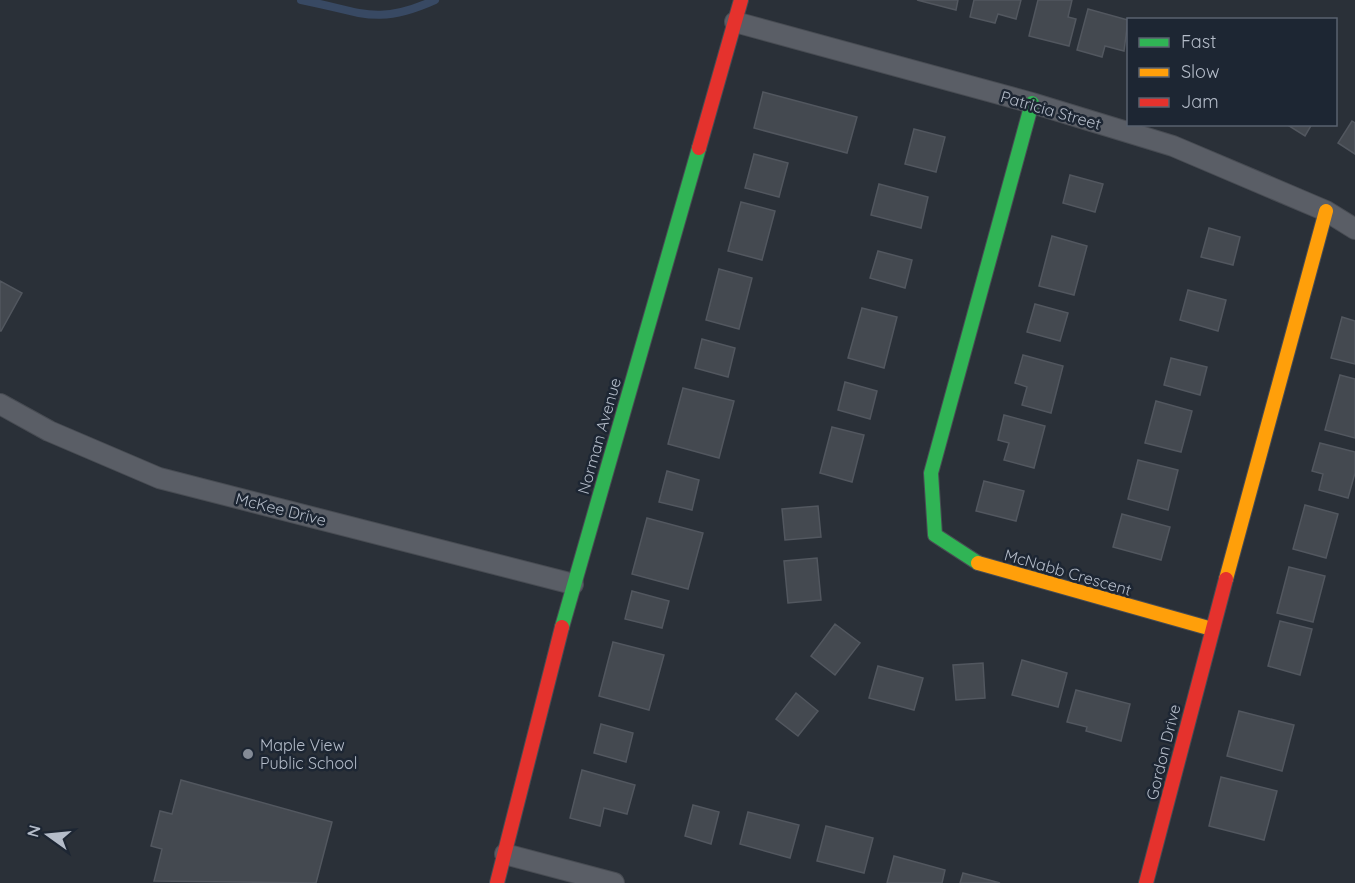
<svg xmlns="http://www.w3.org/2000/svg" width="1355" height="883" viewBox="0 0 1355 883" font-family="Quicksand,sans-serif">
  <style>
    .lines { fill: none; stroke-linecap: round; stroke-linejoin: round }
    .stream { stroke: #384963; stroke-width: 8 }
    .building { fill: #444950; stroke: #52575f; stroke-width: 1.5 }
    .street-casing { stroke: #484c53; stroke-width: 22 }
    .fast-casing { stroke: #484c53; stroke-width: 16 }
    .slow-casing { stroke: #484c53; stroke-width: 16 }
    .jam-casing { stroke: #484c53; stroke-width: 16 }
    .street { stroke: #5a5e66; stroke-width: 20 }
    .fast { stroke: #30b455; stroke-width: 14 }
    .slow { stroke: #ff9f0a; stroke-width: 14 }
    .jam { stroke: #e5322d; stroke-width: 14 }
    .poi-dot { fill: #848b96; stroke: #1d2633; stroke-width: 2 }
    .labels { text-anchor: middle; stroke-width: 5; stroke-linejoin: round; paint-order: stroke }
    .street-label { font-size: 16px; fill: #b4bcc9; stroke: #1d2633 }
    .poi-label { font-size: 16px; fill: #b4bcc9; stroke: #1d2633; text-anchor: start }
  </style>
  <rect width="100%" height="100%" fill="#2a3038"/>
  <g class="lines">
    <path class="stream" d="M 301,0 C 360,11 375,27 435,0"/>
  </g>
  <path class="building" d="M 917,0 L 958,0 L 956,10 Z
    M 974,0 L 1021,0 L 1016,19 L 998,14 L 995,23 L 970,17 Z
    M 1038,0 L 1072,0 L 1068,17 L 1076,19 L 1069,46 L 1029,36 Z
    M 1088,9 L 1128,20 L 1124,51 L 1105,46 L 1102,57 L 1077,50 Z
    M 763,92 L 857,117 L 847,153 L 754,128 Z
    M 1352,121 L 1355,123 L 1355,154 L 1338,143 Z
    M 1286,124 L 1312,124 L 1305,136 Z
    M 914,129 L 945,137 L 936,172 L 905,164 Z
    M 754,154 L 788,163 L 779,197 L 745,188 Z
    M 1070,175 L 1103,184 L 1095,212 L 1063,203 Z
    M 879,184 L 928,197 L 921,228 L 871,215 Z
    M 741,202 L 775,211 L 762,260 L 728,251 Z
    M 1209,228 L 1240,237 L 1233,265 L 1201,257 Z
    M 1052,236 L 1087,246 L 1074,295 L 1039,286 Z
    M 878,251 L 912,260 L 905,288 L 870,278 Z
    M 719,269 L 752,278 L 739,329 L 706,320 Z
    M 0,281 L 22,293 L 1,331 L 0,331 Z
    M 1188,290 L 1226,300 L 1218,331 L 1180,320 Z
    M 1035,304 L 1068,313 L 1060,341 L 1027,332 Z
    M 862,308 L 897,317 L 884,368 L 848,358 Z
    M 1342,317 L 1355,321 L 1355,364 L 1331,358 Z
    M 702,339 L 735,348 L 728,377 L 695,368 Z
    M 1023,355 L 1063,366 L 1051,413 L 1022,405 L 1027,387 L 1015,383 Z
    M 1171,358 L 1207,367 L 1200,395 L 1164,385 Z
    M 1340,375 L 1355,379 L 1355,438 L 1325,430 Z
    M 845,382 L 877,391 L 870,419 L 838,410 Z
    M 683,388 L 734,401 L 719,458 L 668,444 Z
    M 1156,401 L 1192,411 L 1181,452 L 1145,443 Z
    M 1004,415 L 1045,426 L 1034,468 L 1004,460 L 1009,443 L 998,440 Z
    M 832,427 L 864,435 L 852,482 L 820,473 Z
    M 1320,443 L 1355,452 L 1355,473 L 1348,498 L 1319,490 L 1323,474 L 1312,471 Z
    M 1138,460 L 1178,470 L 1168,510 L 1128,499 Z
    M 667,471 L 699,480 L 692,510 L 659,502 Z
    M 984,481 L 1024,491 L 1016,521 L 976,511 Z
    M 1305,505 L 1338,514 L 1326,558 L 1293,549 Z
    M 818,506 L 821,537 L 785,540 L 782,509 Z
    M 1122,514 L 1170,527 L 1161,560 L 1113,547 Z
    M 647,518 L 703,533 L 688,589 L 632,574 Z
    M 817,558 L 821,600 L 788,603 L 784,561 Z
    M 1289,567 L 1325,576 L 1313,622 L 1277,613 Z
    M 632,591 L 669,601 L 662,628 L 625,619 Z
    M 1280,621 L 1312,629 L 1300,675 L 1268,666 Z
    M 835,624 L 860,643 L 835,675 L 811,656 Z
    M 613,642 L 664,655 L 649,710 L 599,696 Z
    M 1022,660 L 1067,673 L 1058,707 L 1012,695 Z
    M 983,663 L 985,698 L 956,700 L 953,665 Z
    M 878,666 L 923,678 L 914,710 L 869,698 Z
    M 1076,690 L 1130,704 L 1121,741 L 1086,731 L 1087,727 L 1067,722 Z
    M 796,693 L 818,711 L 798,736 L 776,719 Z
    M 1239,711 L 1294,725 L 1282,771 L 1227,756 Z
    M 601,724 L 633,733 L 626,762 L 594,753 Z
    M 582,770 L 635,785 L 627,814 L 604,808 L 600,826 L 570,818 Z
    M 1221,777 L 1277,791 L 1264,840 L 1209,826 Z
    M 181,780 L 332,822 L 316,883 L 154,881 L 162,849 L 151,846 L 160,811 L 172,814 Z
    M 693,805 L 719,812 L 711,844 L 685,836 Z
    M 748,812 L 799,825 L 790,858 L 740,844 Z
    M 826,826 L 873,838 L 864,873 L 817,861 Z
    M 894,856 L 945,870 L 942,883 L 887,883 Z
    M 963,873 L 1000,883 L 960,883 Z"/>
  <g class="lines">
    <g class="street-casing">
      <path id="street" d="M 735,22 L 1032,103 L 1173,146 L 1326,211 L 1355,229
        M 0,404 L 49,431 L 159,478 L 573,584
        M 505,854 L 614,883"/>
    </g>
    <g class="fast-casing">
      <path id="fast" d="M 978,563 L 935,535 L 931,473 L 1032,103
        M 562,627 L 699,148"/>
    </g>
    <g class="slow-casing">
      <path id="slow" d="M 978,563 L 1212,629
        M 1226,579 L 1326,211"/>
    </g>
    <g class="jam-casing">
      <path id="jam" d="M 699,148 L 741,0
        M 497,883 L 562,627
        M 1146,883 L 1226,579"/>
    </g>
    <use href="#street" class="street"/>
    <use href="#fast" class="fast"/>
    <use href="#slow" class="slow"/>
    <use href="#jam" class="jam"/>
  </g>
  <circle class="poi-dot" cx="248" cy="754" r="6"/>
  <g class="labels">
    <g class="street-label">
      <text transform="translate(1051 110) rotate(16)" y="6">Patricia Street</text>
      <text transform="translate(599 436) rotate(-74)" y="6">Norman Avenue</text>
      <text transform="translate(281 509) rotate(14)" y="6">McKee Drive</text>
      <text transform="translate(1068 572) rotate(16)" y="6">McNabb Crescent</text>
      <text transform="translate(1163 752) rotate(-76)" y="6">Gordon Drive</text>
    </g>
    <g class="poi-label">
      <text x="260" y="751">Maple View<tspan x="260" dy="18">Public School</tspan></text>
    </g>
  </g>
  <rect x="1127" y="18" width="210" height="108" fill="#1d2633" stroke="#59626f" stroke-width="1.5"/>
  <rect x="1139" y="38" width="30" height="9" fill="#30b455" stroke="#59626f" stroke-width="1.5"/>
  <text x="1181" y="48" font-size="18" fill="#b4bcc9">Fast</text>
  <rect x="1139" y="68" width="30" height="9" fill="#ff9f0a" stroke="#59626f" stroke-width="1.5"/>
  <text x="1181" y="78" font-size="18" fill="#b4bcc9">Slow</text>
  <rect x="1139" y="98" width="30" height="9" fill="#e5322d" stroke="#59626f" stroke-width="1.5"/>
  <text x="1181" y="108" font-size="18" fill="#b4bcc9">Jam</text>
  <g transform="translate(48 835) rotate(285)" stroke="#1d2633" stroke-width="4.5" paint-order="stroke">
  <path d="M0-4.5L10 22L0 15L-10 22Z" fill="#b4bcc9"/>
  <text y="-9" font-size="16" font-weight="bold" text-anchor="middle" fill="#b4bcc9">N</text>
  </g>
</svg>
